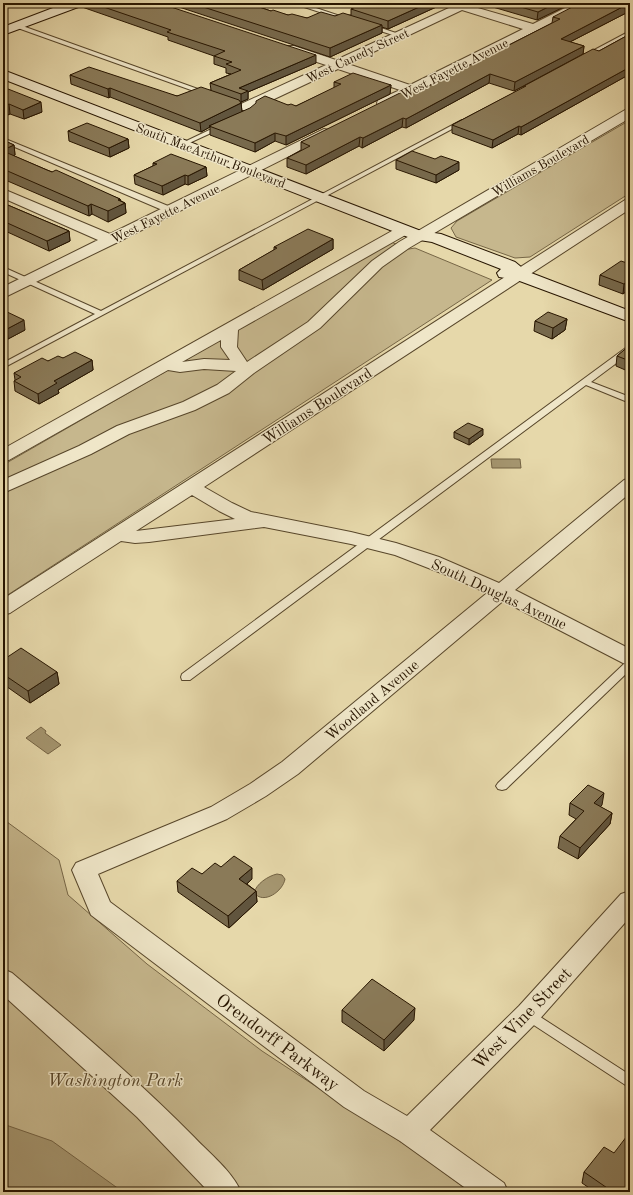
<svg xmlns="http://www.w3.org/2000/svg" width="633" height="1195" viewBox="0 0 633 1195" font-family="'Old Standard TT',serif">
  <style>
    .green { fill: #c6b78d; stroke: #766646 }
    .water { fill: #a59670; stroke: #736243 }
    .lines { fill: none; stroke-linecap: round; stroke-linejoin: round }
    .lane-casing { stroke: #57462a; stroke-width: 2 }
    .street-casing { stroke: #57462a; stroke-width: 2 }
    .secondary-casing { stroke: #271500; stroke-width: 2 }
    .lane { fill: #efe6c8; fill-rule: evenodd }
    .street { fill: #efe6c8; fill-rule: evenodd }
    .secondary { fill: #efe6c8; fill-rule: evenodd }
    .wall { fill: #77694c; stroke: #271500 }
    .shaded-wall { fill: #61553e; stroke: #271500 }
    .building { fill: #8a7a58; stroke: #271500 }
    .labels { text-anchor: middle; stroke-width: 3; stroke-linejoin: round; paint-order: stroke }
    .far-street-label { font-size: 13px; fill: #271500; stroke: #efe6c8 }
    .street-label { font-size: 15px; fill: #271500; stroke: #efe6c8 }
    .near-street-label { font-size: 18px; fill: #271500; stroke: #efe6c8 }
    .near-park-label { font-size: 18px; font-style: italic; fill: #57462a; stroke: #efe6c8 }
  </style>
  <rect width="100%" height="100%" fill="#e6d8aa"/>
  <filter id="stains"><feTurbulence type="fractalNoise" baseFrequency=".005" numOctaves="4"/><feColorMatrix values="0 0 0 0 .2 0 0 0 0 .09 0 0 0 0 .02 0 0 0 .5 -.17"/></filter>
  <radialGradient id="worn" r=".72"><stop offset=".6" stop-color="#630" stop-opacity="0"/><stop offset="1" stop-color="#630" stop-opacity=".3"/></radialGradient>
  <path class="green" d="M 630,120 L 630,193 L 530,257 L 515,258 L 456,237 L 451,228 L 457,221 Z
    M 391,242 L 409,249 L 415,248 L 492,280 L 3,598 L 3,465 Z
    M 3,819 L 59,860 L 68,895 L 147,964 L 262,1051 L 413,1150 L 470,1192 L 3,1192 Z"/>
  <path class="water" d="M 491,459 L 520,459 L 521,468 L 492,468 Z
    M 41,727 L 46,731 L 45,733 L 61,745 L 48,754 L 26,738 Z
    M 277,874 L 282,875 L 285,879 C 283,891 264,905 254,893 C 256,884 268,876 277,874 Z
    M 3,1124 L 52,1141 L 123,1192 L 3,1192 Z"/>
  <g class="lines">
    <g class="lane-casing">
      <path id="lane" d="M 292,3 L 301,3 L 352,20 L 347,21 Z
        M 17,24 L 209,93 L 210,94 L 205,95 L 15,27 L 15,25 Z
        M 368,25 L 372,25 L 402,35 L 399,37 L 368,27 Z
        M 630,31 L 630,35 L 588,57 L 583,56 Z
        M 462,120 L 467,121 L 3,368 L 3,363 L 95,314 L 3,272 L 3,267 L 101,311 Z
        M 222,124 L 225,126 L 224,127 L 185,145 L 180,144 Z
        M 3,138 L 173,208 L 174,210 L 173,212 L 167,212 L 3,142 Z
        M 627,347 L 630,347 L 630,353 L 591,382 L 630,397 L 630,403 L 586,385 L 190,680 L 182,680 L 181,677 L 182,674 Z
        M 630,660 L 630,670 L 506,789 L 502,790 L 498,789 L 496,786 L 498,783 L 626,662 Z
        M 528,1009 L 630,1075 L 630,1088 L 523,1018 L 521,1014 L 523,1010 Z"/>
    </g>
    <g class="street-casing">
      <path id="street" d="M 448,3 L 474,3 L 471,6 L 533,24 L 575,3 L 590,3 L 588,5 L 388,106 L 378,106 L 377,103 L 378,100 L 400,90 L 338,69 L 251,110 L 241,110 L 240,107 L 241,104 L 326,65 L 286,52 L 284,49 L 286,46 L 294,46 L 336,60 L 451,7 ZM 462,10 L 523,29 L 410,85 L 348,64 Z
        M 630,109 L 630,118 L 409,248 L 382,267 L 320,328 L 254,373 L 229,393 L 195,410 L 129,434 L 91,454 L 3,493 L 3,480 L 79,446 L 117,426 L 183,402 L 217,385 L 236,371 L 204,369 L 180,372 L 168,370 L 9,460 L 3,461 L 3,449 L 399,227 L 404,226 L 409,227 L 411,230 L 409,233 L 238,330 L 237,347 L 247,362 L 308,322 L 372,261 L 399,242 L 625,110 ZM 221,340 L 221,347 L 230,360 L 204,359 L 182,362 Z
        M 324,129 L 329,130 L 331,133 L 329,136 L 116,243 L 3,298 L 3,287 L 98,240 L 3,198 L 3,189 L 110,234 Z
        M 630,199 L 630,209 L 204,487 L 232,503 L 251,512 L 351,532 L 396,543 L 439,557 L 499,583 L 624,480 L 630,478 L 630,493 L 515,590 L 630,649 L 630,665 L 623,663 L 503,601 L 298,774 L 266,796 L 227,819 L 98,874 L 110,902 L 364,1091 L 407,1116 L 519,1006 L 621,894 L 630,891 L 630,917 L 537,1022 L 430,1130 L 504,1183 L 508,1192 L 471,1192 L 400,1141 L 344,1107 L 91,915 L 72,870 L 76,863 L 211,807 L 250,784 L 282,762 L 487,593 L 454,578 L 395,555 L 351,544 L 264,527 L 149,542 L 135,543 L 121,541 L 10,613 L 3,615 L 3,599 L 625,200 ZM 192,495 L 219,511 L 235,519 L 136,531 Z
        M 3,969 L 12,973 C 74,1026 137,1079 194,1137 C 210,1154 232,1171 241,1192 L 209,1192 L 137,1117 L 3,995 Z"/>
    </g>
    <g class="secondary-casing">
      <path id="secondary" d="M 66,3 L 83,3 L 81,6 L 3,35 L 3,27 Z
        M 3,70 L 421,231 L 441,234 L 515,262 L 526,271 L 630,311 L 630,322 L 517,280 L 499,277 L 497,273 L 501,269 L 432,242 L 413,239 L 3,79 Z"/>
    </g>
    <use href="#lane" class="lane"/>
    <use href="#street" class="street"/>
    <use href="#secondary" class="secondary"/>
  </g>
  <path class="wall" d="M 82,3 L 159,3 L 316,63 L 248,92 L 248,99 L 241,102 L 242,112 L 288,105 L 296,106 L 334,88 L 334,82 L 391,85 L 390,94 L 286,145 L 275,141 L 255,152 L 210,135 L 210,127 L 201,132 L 110,97 L 109,98 L 71,84 L 70,75 L 177,96 L 211,90 L 210,83 L 231,74 L 226,73 L 226,68 L 214,64 L 214,56 L 168,40 L 168,37 L 82,7 Z
    M 167,3 L 247,3 L 271,11 L 288,15 L 307,18 L 351,15 L 351,9 L 445,3 L 388,29 L 382,27 L 382,33 L 330,57 Z
    M 487,3 L 572,3 L 537,20 L 486,5 Z
    M 630,3 L 630,11 L 570,42 L 584,46 L 583,54 L 599,51 L 630,34 L 630,74 L 521,135 L 518,134 L 492,148 L 452,133 L 452,125 L 523,88 L 524,86 L 514,91 L 489,83 L 406,128 L 402,127 L 362,148 L 359,146 L 306,174 L 287,167 L 287,158 L 301,150 L 301,142 L 415,93 L 552,23 L 553,17 Z
    M 3,87 L 42,112 L 24,119 L 10,114 L 3,117 Z
    M 68,131 L 128,139 L 129,148 L 110,157 L 69,141 Z
    M 3,140 L 14,145 L 15,155 L 14,156 L 47,170 L 120,199 L 121,201 L 125,203 L 126,213 L 108,222 L 92,214 L 89,216 L 3,179 Z
    M 396,160 L 459,170 L 436,183 L 396,169 Z
    M 153,163 L 206,167 L 207,176 L 188,185 L 185,184 L 163,195 L 135,184 L 134,175 L 153,166 Z
    M 3,203 L 69,231 L 70,241 L 49,251 L 3,230 Z
    M 333,239 L 333,249 L 263,290 L 239,280 L 239,270 L 274,250 L 274,247 Z
    M 630,264 L 623,294 L 599,285 L 600,275 Z
    M 3,310 L 25,330 L 8,339 L 3,336 Z
    M 567,319 L 565,330 L 552,339 L 534,331 L 535,321 Z
    M 630,345 L 630,372 L 616,366 L 617,356 Z
    M 63,358 L 92,360 L 93,370 L 58,390 L 59,393 L 39,404 L 15,391 L 14,381 L 15,380 L 14,373 L 48,361 Z
    M 454,432 L 483,435 L 469,445 L 454,438 Z
    M 3,660 L 57,672 L 59,684 L 30,703 L 3,684 Z
    M 570,803 L 602,805 L 600,807 L 612,813 L 610,824 L 578,859 L 558,848 L 560,836 L 576,819 L 569,815 Z
    M 221,867 L 252,879 L 247,884 L 256,891 L 257,902 L 229,928 L 178,892 L 177,881 L 202,874 Z
    M 342,1010 L 414,1020 L 384,1051 L 342,1022 Z
    M 614,1153 L 630,1192 L 595,1192 L 582,1183 L 584,1172 Z"/>
  <path class="shaded-wall" d="M 428,3 L 445,3 L 388,29 L 388,21 Z
    M 556,3 L 572,3 L 537,20 L 538,12 Z
    M 630,3 L 630,11 L 560,47 L 561,39 Z
    M 382,25 L 382,33 L 330,57 L 330,48 Z
    M 584,46 L 583,54 L 514,91 L 515,82 Z
    M 316,55 L 316,63 L 248,92 L 248,99 L 241,102 L 241,94 L 239,88 Z
    M 630,67 L 630,74 L 521,135 L 521,127 Z
    M 490,74 L 489,83 L 406,128 L 406,119 Z
    M 391,85 L 390,94 L 286,145 L 286,136 Z
    M 110,88 L 110,97 L 109,98 L 108,89 Z
    M 41,102 L 42,112 L 24,119 L 23,110 Z
    M 241,103 L 242,112 L 209,126 L 210,127 L 201,132 L 200,123 Z
    M 9,104 L 10,114 L 3,117 L 3,107 Z
    M 403,118 L 402,127 L 362,148 L 363,138 Z
    M 519,126 L 518,134 L 492,148 L 493,140 Z
    M 275,133 L 275,141 L 255,152 L 255,143 Z
    M 360,137 L 359,146 L 306,174 L 306,165 Z
    M 128,139 L 129,148 L 110,157 L 109,148 Z
    M 14,145 L 15,155 L 3,160 L 3,150 Z
    M 459,162 L 459,170 L 436,183 L 436,175 Z
    M 206,167 L 207,176 L 188,185 L 188,176 Z
    M 185,175 L 185,184 L 163,195 L 162,186 Z
    M 120,199 L 121,205 L 125,203 L 126,213 L 108,222 L 108,211 L 118,200 Z
    M 91,204 L 92,214 L 89,216 L 88,206 Z
    M 69,231 L 70,241 L 49,251 L 47,241 Z
    M 333,239 L 333,249 L 263,290 L 262,280 Z
    M 630,280 L 630,289 L 623,294 L 624,284 Z
    M 567,319 L 565,330 L 552,339 L 553,328 Z
    M 24,320 L 25,330 L 8,339 L 7,329 Z
    M 92,360 L 93,370 L 58,390 L 59,393 L 39,404 L 38,394 L 54,381 Z
    M 483,429 L 483,435 L 469,445 L 469,439 Z
    M 57,672 L 59,684 L 30,703 L 28,691 Z
    M 604,793 L 602,805 L 593,815 L 594,803 Z
    M 612,813 L 610,824 L 578,859 L 580,848 Z
    M 252,868 L 252,879 L 239,891 L 239,879 Z
    M 256,891 L 257,902 L 229,928 L 228,916 Z
    M 415,1008 L 414,1020 L 384,1051 L 384,1040 Z"/>
  <path class="building" d="M 92,3 L 159,3 L 316,55 L 239,88 L 248,91 L 241,94 L 210,83 L 241,70 L 226,64 L 232,62 L 214,56 L 225,51 L 167,32 L 171,30 Z
    M 191,3 L 247,3 L 271,11 L 273,10 L 288,15 L 292,14 L 307,18 L 321,12 L 335,16 L 343,13 L 382,25 L 330,48 Z
    M 365,3 L 428,3 L 388,21 L 351,9 Z
    M 507,3 L 556,3 L 538,12 Z
    M 580,3 L 630,3 L 561,39 L 584,46 L 515,82 L 490,74 L 406,119 L 403,118 L 363,138 L 360,137 L 306,165 L 287,158 L 310,146 L 301,142 L 406,90 L 415,93 L 560,19 L 553,17 Z
    M 630,34 L 630,67 L 521,127 L 519,126 L 493,140 L 452,125 L 526,86 L 524,86 L 593,49 L 599,51 Z
    M 89,67 L 177,96 L 201,87 L 239,100 L 241,103 L 200,123 L 110,88 L 108,89 L 70,75 Z
    M 353,73 L 391,85 L 286,136 L 275,133 L 255,143 L 209,126 L 250,108 L 256,103 L 256,101 L 265,96 L 288,105 L 291,104 L 296,106 L 341,84 L 334,82 Z
    M 3,87 L 41,102 L 23,110 L 9,104 L 3,107 Z
    M 87,123 L 128,139 L 109,148 L 68,131 Z
    M 3,140 L 14,145 L 3,150 Z
    M 3,151 L 47,170 L 52,172 L 56,170 L 120,199 L 118,200 L 125,203 L 108,211 L 91,204 L 88,206 L 3,169 Z
    M 412,151 L 435,159 L 441,156 L 459,162 L 436,175 L 396,160 Z
    M 171,154 L 206,167 L 188,176 L 185,175 L 162,186 L 134,175 L 157,164 L 153,163 Z
    M 3,203 L 69,231 L 47,241 L 3,221 Z
    M 308,229 L 333,239 L 262,280 L 239,270 L 277,248 L 274,247 Z
    M 621,261 L 630,264 L 630,280 L 624,284 L 600,275 Z
    M 3,310 L 24,320 L 7,329 L 3,327 Z
    M 548,312 L 567,319 L 553,328 L 535,321 Z
    M 630,345 L 630,361 L 617,356 Z
    M 75,352 L 92,360 L 54,381 L 57,383 L 38,394 L 14,381 L 21,377 L 14,373 L 42,358 L 48,361 L 58,356 L 63,358 Z
    M 468,423 L 483,429 L 469,439 L 454,432 Z
    M 21,648 L 57,672 L 28,691 L 3,674 L 3,660 Z
    M 588,785 L 604,793 L 594,803 L 612,813 L 580,848 L 560,836 L 584,811 L 570,803 Z
    M 234,856 L 252,868 L 239,879 L 256,891 L 228,916 L 177,881 L 192,868 L 202,874 L 215,863 L 221,867 Z
    M 372,979 L 415,1008 L 384,1040 L 342,1010 Z
    M 630,1132 L 630,1192 L 613,1192 L 584,1172 L 604,1147 L 614,1153 Z"/>
  <g class="labels">
    <g class="far-street-label">
      <text transform="translate(357 55) rotate(-25)" y="5">West Canedy Street</text>
      <text transform="translate(454 68) rotate(-27)" y="5">West Fayette Avenue</text>
      <text transform="translate(211 155) rotate(21)" y="5">South MacArthur Boulevard</text>
      <text transform="translate(540 165) rotate(-30)" y="5">Williams Boulevard</text>
      <text transform="translate(165 213) rotate(-26)" y="5">West Fayette Avenue</text>
    </g>
    <g class="street-label">
      <text transform="translate(317 406) rotate(-33)" y="5">Williams Boulevard</text>
      <text transform="translate(499 594) rotate(25)" y="5">South Douglas Avenue</text>
      <text transform="translate(372 700) rotate(-40)" y="5">Woodland Avenue</text>
    </g>
    <g class="near-street-label">
      <text transform="translate(522 1018) rotate(-46)" y="6">West Vine Street</text>
      <text transform="translate(278 1042) rotate(37)" y="6">Orendorff Parkway</text>
    </g>
    <g class="near-park-label">
      <text x="115" y="1086">Washington Park</text>
    </g>
  </g>
  <rect width="633" height="1195" fill="none" stroke="#e6d8aa" stroke-width="16"/>
  <rect x="4" y="4" width="625" height="1187" fill="none" stroke="#271500" stroke-width="2"/>
  <rect x="8" y="8" width="617" height="1179" fill="none" stroke="#271500"/>
  <rect width="100%" height="100%" filter="url(#stains)"/>
  <rect width="100%" height="100%" fill="url(#worn)"/>
</svg>
